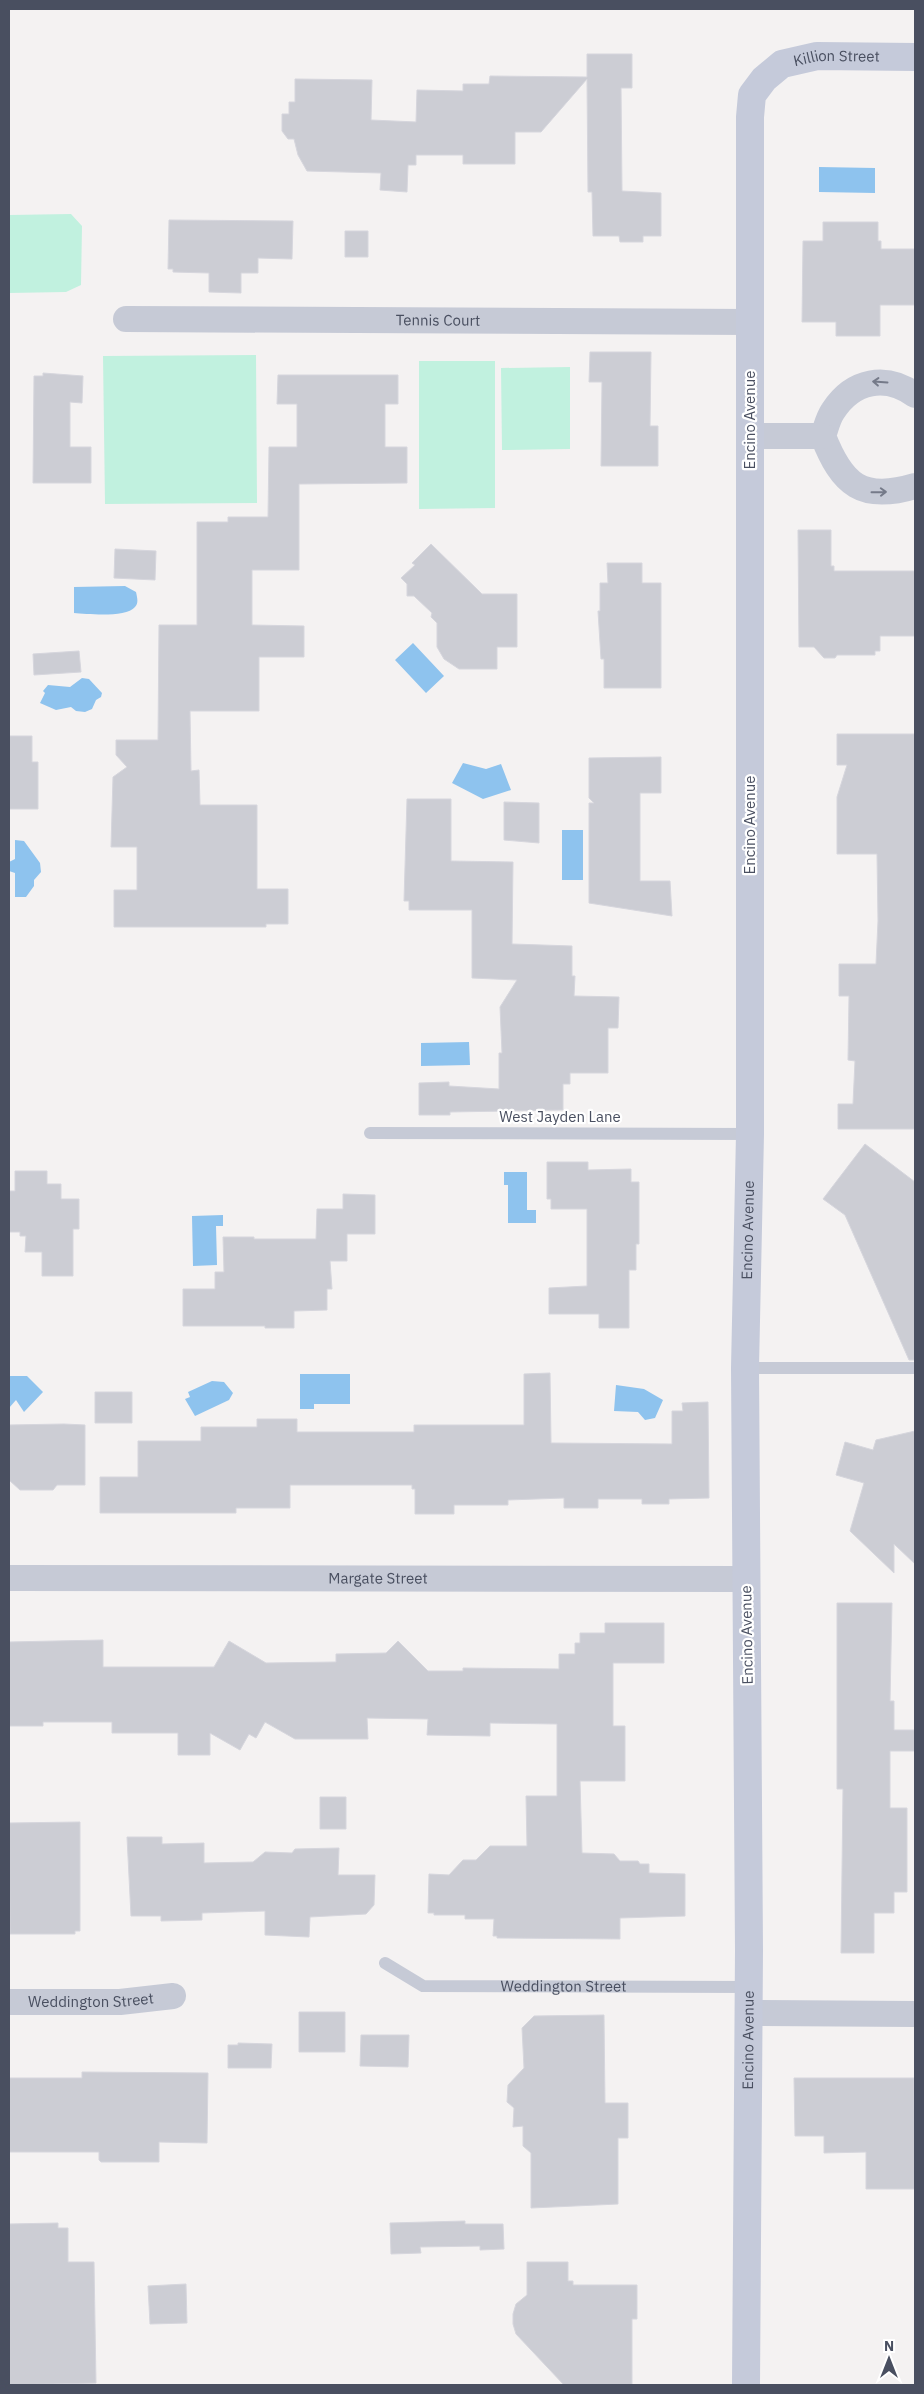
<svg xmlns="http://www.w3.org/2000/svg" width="924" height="2394" viewBox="0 0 924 2394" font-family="'IBM Plex Sans',sans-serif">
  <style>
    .green { fill: #c1f1df }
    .water { fill: #8ec3ee }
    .building { fill: #cccdd4; stroke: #d6d6dd }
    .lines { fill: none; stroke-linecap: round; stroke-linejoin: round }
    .lane { stroke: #c6cad6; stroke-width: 12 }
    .street { stroke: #c6cad6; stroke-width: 26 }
    .secondary { stroke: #c5cada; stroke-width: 28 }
    .oneway { stroke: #757a89 }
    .labels { text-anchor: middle; stroke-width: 4.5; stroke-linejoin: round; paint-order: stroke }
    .street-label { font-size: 15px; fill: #494f60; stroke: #fff }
  </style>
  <rect width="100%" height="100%" fill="#f4f2f2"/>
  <path class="green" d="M 71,214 L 82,226 L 81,285 L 66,292 L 9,293 L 9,215 Z
    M 256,355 L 257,503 L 105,504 L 103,356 Z
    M 419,361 L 495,361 L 495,508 L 419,509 Z
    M 570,367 L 570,449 L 502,450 L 501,368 Z"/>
  <path class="water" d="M 819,167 L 875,168 L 875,193 L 819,192 Z
    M 125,586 L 136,592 C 137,597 139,603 135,607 C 126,618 88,614 74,613 L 74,587 Z
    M 413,643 L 444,676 L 426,693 L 395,660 Z
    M 82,678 L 89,679 L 102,693 L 101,697 L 96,700 L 92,709 L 85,712 L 76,711 L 71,707 L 56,710 L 40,703 L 45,693 L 43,691 L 48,685 L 70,687 Z
    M 463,763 L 486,769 L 501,764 L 511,790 L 483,799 L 452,783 Z
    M 562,830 L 583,830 L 583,880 L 562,880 Z
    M 15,840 L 24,841 L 40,863 L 41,872 L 34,880 L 34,886 L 26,897 L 15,897 L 15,873 L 9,871 L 9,862 L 15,859 Z
    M 469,1042 L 470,1065 L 421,1066 L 421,1043 Z
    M 504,1172 L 527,1172 L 527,1210 L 536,1210 L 536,1223 L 508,1223 L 508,1185 L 504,1185 Z
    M 223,1215 L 223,1226 L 216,1226 L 217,1265 L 193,1266 L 192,1216 Z
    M 300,1374 L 350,1374 L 350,1404 L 314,1404 L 314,1409 L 300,1409 Z
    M 9,1376 L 27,1376 L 43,1392 L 24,1412 L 16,1400 L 9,1408 Z
    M 212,1381 L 224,1382 L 233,1393 L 229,1400 L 195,1416 L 185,1399 L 190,1397 L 188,1392 Z
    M 616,1385 L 644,1389 L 663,1400 L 655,1418 L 645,1420 L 638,1412 L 614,1411 Z"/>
  <path class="building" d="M 587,54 L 632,54 L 632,88 L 621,88 L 622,191 L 661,193 L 661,236 L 643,236 L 643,242 L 620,242 L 619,236 L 593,236 L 592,192 L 588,192 L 587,79 L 541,132 L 515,132 L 515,164 L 463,164 L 463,155 L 416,155 L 416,165 L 408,165 L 407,192 L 380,190 L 381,173 L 307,171 L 298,155 L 294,139 L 288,139 L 282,131 L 282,114 L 289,114 L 289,102 L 295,102 L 295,79 L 372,80 L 371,120 L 416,122 L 417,90 L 463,91 L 463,84 L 489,84 L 490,76 L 587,77 Z
    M 169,220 L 293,221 L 292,259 L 258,258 L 258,273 L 241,273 L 241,293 L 209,292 L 209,273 L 173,272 L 173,269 L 168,269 Z
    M 823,222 L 878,222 L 878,241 L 881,241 L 881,249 L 915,249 L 915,305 L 880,305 L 880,336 L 836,336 L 836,322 L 802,322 L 803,241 L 823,241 Z
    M 345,231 L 368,231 L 368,257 L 345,257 Z
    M 590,352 L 651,352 L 650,426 L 658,426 L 658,466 L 601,466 L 602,382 L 589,382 Z
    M 43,373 L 83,376 L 82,403 L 70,402 L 70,447 L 91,447 L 91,483 L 33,483 L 34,376 L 43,376 Z
    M 278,375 L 398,375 L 398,404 L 385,404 L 385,447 L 407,447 L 407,483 L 299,484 L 299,570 L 252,570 L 252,625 L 304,626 L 304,657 L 259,657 L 259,711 L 190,711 L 191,771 L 199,770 L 200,805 L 257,805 L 257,889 L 288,889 L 288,924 L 266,924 L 266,927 L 114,927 L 114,890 L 137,890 L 137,847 L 111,847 L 113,777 L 127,767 L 116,755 L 116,740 L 158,740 L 159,625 L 197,625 L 197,522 L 228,522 L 228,517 L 268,517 L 269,447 L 297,447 L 297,404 L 277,404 Z
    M 798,530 L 831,530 L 831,566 L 834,566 L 834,571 L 915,571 L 915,636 L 880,636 L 880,651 L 875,651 L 875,655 L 837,655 L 835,658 L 824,658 L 814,647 L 799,647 Z
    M 431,544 L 482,594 L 517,594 L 517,647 L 497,647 L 497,669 L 459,669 L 444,659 L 437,647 L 437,623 L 431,617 L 432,613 L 414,596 L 407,596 L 407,584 L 401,578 L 415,565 L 412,563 Z
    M 115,549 L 156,551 L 155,580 L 114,578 Z
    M 607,563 L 642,563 L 642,583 L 661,583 L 661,688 L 604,688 L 604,659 L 601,659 L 598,611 L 600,611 L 600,583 L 608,583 Z
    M 79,651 L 81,672 L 34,675 L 33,654 Z
    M 837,734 L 915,734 L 915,1129 L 838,1129 L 838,1104 L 853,1104 L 855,1061 L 848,1060 L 849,996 L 839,996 L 839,964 L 876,964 L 878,921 L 877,854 L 837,854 L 837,797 L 847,765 L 837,765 Z
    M 9,736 L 32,736 L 32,762 L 38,762 L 38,809 L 9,809 Z
    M 661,757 L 661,793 L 640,793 L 640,881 L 670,881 L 672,916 L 589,903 L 589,803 L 594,803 L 589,798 L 589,758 Z
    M 407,799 L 451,799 L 451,861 L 513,862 L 512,944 L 572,946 L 572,976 L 575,976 L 574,996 L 619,997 L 618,1028 L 608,1028 L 608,1073 L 570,1073 L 570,1084 L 563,1084 L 563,1110 L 450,1112 L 450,1115 L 419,1115 L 419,1083 L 449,1082 L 449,1086 L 499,1089 L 499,1053 L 502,1053 L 500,1007 L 517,980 L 472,978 L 472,910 L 409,910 L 409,901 L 404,901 Z
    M 504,802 L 539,803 L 539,843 L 504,840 Z
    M 865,1144 L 915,1182 L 915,1360 L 909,1360 L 845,1215 L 823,1199 Z
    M 547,1162 L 588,1162 L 588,1170 L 631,1169 L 631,1182 L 639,1182 L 639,1244 L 636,1244 L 636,1270 L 629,1270 L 629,1328 L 599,1328 L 599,1314 L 549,1314 L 549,1288 L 587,1286 L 587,1209 L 551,1209 L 551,1199 L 547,1199 Z
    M 15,1171 L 47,1171 L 47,1184 L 61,1184 L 61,1199 L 79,1199 L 79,1229 L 73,1229 L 73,1276 L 42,1276 L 42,1252 L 25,1252 L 26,1236 L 20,1236 L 20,1232 L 9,1232 L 9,1191 L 15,1191 Z
    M 343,1194 L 375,1195 L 375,1234 L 347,1234 L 347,1261 L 330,1261 L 332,1289 L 327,1289 L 327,1310 L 294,1311 L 294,1328 L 265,1328 L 265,1326 L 183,1326 L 183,1289 L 215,1289 L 215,1272 L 224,1272 L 223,1237 L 254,1237 L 254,1239 L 316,1239 L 317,1209 L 343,1209 Z
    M 550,1373 L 551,1443 L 672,1444 L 672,1411 L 683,1411 L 682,1403 L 708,1402 L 709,1498 L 669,1499 L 669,1504 L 642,1504 L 642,1499 L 598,1499 L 598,1508 L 564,1508 L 564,1498 L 508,1500 L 508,1505 L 454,1505 L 454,1514 L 415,1514 L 415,1489 L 412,1489 L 412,1485 L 290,1485 L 290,1508 L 236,1508 L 236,1513 L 100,1513 L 100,1477 L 138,1477 L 138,1441 L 201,1441 L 201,1427 L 257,1427 L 257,1419 L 297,1419 L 297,1432 L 414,1432 L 414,1425 L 524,1425 L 524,1374 Z
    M 95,1392 L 132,1392 L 132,1423 L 95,1423 Z
    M 64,1424 L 85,1425 L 85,1485 L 57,1485 L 53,1490 L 20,1490 L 9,1480 L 9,1425 Z
    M 915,1431 L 915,1564 L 894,1544 L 894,1573 L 850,1531 L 864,1483 L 836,1475 L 845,1442 L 873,1450 L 876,1440 Z
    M 837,1603 L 892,1603 L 890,1701 L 894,1701 L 894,1730 L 915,1730 L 915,1751 L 890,1751 L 890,1808 L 907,1808 L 907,1892 L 894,1892 L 894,1913 L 874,1913 L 874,1953 L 841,1953 L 843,1789 L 837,1789 Z
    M 605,1623 L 664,1623 L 664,1663 L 613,1663 L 613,1726 L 625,1726 L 625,1781 L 580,1781 L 582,1853 L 614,1854 L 620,1861 L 638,1861 L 640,1864 L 649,1864 L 649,1873 L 685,1874 L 685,1916 L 620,1918 L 620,1939 L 497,1938 L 497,1936 L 493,1936 L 494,1919 L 465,1919 L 465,1915 L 434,1915 L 434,1913 L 428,1913 L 429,1874 L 449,1875 L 463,1860 L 476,1860 L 490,1846 L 527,1846 L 526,1796 L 557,1796 L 557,1724 L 490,1723 L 490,1736 L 427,1735 L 428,1719 L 367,1718 L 368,1739 L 295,1739 L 265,1722 L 256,1738 L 249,1734 L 240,1750 L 210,1733 L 210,1755 L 178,1755 L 178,1733 L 112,1733 L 112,1722 L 43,1722 L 43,1726 L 9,1726 L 9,1642 L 103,1640 L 103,1667 L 214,1667 L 229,1641 L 266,1663 L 336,1662 L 336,1654 L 386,1653 L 398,1641 L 428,1671 L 463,1671 L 463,1668 L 559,1669 L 559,1654 L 575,1654 L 575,1643 L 580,1643 L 580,1633 L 605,1633 Z
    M 320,1797 L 346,1797 L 346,1829 L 320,1829 Z
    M 80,1822 L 80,1931 L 75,1931 L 75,1934 L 10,1934 L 9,1823 Z
    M 127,1837 L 162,1837 L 162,1844 L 204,1843 L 204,1863 L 253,1862 L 265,1852 L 292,1853 L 295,1849 L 339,1848 L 338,1875 L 375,1875 L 374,1905 L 366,1914 L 310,1917 L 309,1937 L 265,1935 L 265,1911 L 202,1913 L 202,1920 L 161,1921 L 161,1916 L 131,1916 Z
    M 299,2012 L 345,2012 L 345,2052 L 299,2052 Z
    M 604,2015 L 605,2103 L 628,2103 L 628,2138 L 618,2138 L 618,2204 L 531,2208 L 531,2153 L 523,2146 L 523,2126 L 513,2127 L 514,2108 L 507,2102 L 508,2085 L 524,2068 L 522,2028 L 534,2016 Z
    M 361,2035 L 409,2035 L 408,2067 L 360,2066 Z
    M 238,2043 L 272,2044 L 271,2068 L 228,2068 L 228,2045 L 238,2045 Z
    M 82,2072 L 208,2073 L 207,2143 L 159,2142 L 159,2162 L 101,2162 L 99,2160 L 99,2152 L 9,2152 L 9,2078 L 82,2078 Z
    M 794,2078 L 914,2078 L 915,2189 L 866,2189 L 866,2152 L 824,2153 L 824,2136 L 795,2136 Z
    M 465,2221 L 465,2224 L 503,2224 L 504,2249 L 480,2250 L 480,2246 L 420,2247 L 421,2253 L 391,2254 L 390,2223 Z
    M 58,2223 L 58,2228 L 68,2228 L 68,2262 L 94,2262 L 96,2383 L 9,2385 L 9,2224 Z
    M 527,2262 L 568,2262 L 568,2281 L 573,2281 L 573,2285 L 637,2285 L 637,2319 L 632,2319 L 632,2385 L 564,2385 L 516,2334 L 513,2324 L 513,2314 L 516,2304 L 527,2295 Z
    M 186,2284 L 187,2323 L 150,2324 L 148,2286 Z"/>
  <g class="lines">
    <g class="lane">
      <path d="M 370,1133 L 750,1134"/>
      <path d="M 745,1368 L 915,1368"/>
      <path id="s1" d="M 385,1963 L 423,1986 L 749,1987"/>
    </g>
    <g class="street">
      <path id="s2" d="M 126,319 L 750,322"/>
      <path d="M 915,395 C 886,374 853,380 833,411 C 828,418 826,428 823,436 C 842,485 862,502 915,486"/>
      <path d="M 750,436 L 823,436"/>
      <path id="s3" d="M 9,1578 L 746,1579"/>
      <path id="s4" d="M 9,2002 L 120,2002 L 173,1996"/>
      <path d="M 749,2013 L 915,2014"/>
    </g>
    <path class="secondary" id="s5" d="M 746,2385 L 749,1950 L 745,1368 L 750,1134 L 750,117 L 752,95 L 764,79 L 782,64 L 817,56 L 915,57"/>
  </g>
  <defs><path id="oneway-shaft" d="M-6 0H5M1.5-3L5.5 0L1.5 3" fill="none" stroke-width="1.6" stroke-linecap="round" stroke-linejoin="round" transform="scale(1.25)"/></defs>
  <g class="oneway">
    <use href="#oneway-shaft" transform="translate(880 382) rotate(-176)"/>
    <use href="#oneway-shaft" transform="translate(879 492) rotate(-1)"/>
  </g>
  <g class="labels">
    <g class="street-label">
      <text dy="5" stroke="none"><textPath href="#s5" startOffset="2389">Killion Street</textPath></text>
      <text dy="5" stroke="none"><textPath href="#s2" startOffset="312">Tennis Court</textPath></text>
      <text transform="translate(750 420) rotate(-90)" y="5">Encino Avenue</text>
      <text transform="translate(750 825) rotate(-90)" y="5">Encino Avenue</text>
      <text x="560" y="1122">West Jayden Lane</text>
      <text dy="5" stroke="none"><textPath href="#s5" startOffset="1155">Encino Avenue</textPath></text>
      <text dy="5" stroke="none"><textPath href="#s3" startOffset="369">Margate Street</textPath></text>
      <text transform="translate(747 1635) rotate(-91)" y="5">Encino Avenue</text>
      <text dy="5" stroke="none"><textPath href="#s1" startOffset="185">Weddington Street</textPath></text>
      <text dy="5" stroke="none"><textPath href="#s4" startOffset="82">Weddington Street</textPath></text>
      <text dy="5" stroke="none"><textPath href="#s5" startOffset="345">Encino Avenue</textPath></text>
    </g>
  </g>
  <rect width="924" height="2394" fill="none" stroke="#494f60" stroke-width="20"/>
  <g transform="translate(889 2359)" stroke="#ffffff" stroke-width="4" paint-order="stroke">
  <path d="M0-4L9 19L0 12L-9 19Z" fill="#494f60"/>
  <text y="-8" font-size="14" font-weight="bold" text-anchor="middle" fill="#494f60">N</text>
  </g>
</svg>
